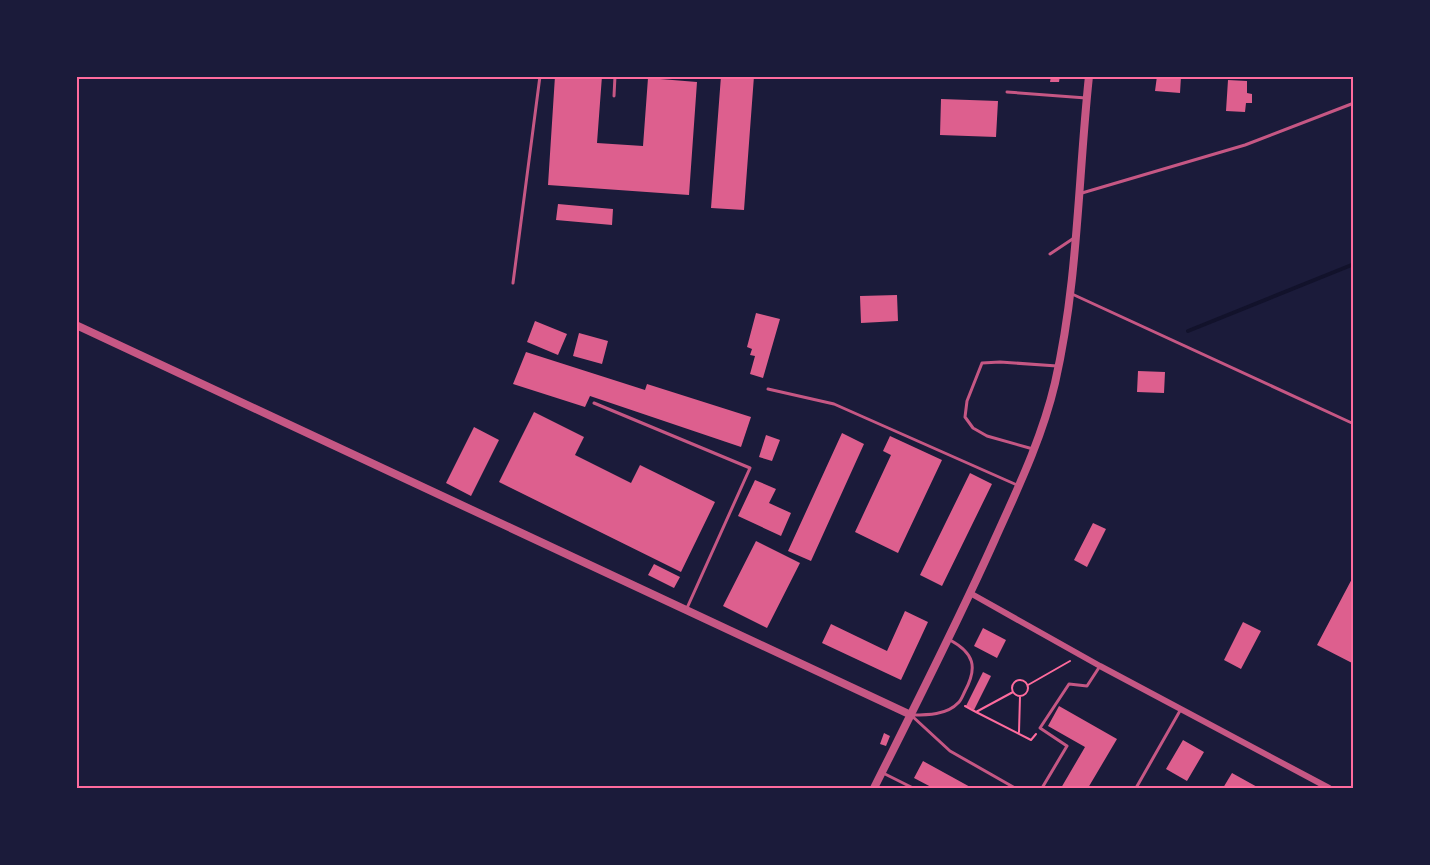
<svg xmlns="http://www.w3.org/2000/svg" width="1430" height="865" viewBox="0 0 1430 865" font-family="Barlow,sans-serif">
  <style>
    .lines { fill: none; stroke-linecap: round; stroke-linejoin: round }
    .stream { stroke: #12122b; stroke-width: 4 }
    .building { fill: #dd5f8e }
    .path { stroke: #ff6b9d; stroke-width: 2 }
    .service { stroke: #c65784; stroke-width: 3 }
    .minor { stroke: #c65784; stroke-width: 6 }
    .tertiary { stroke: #c65784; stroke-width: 8 }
    .neatline { fill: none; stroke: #ff6b9d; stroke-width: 2 }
  </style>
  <rect width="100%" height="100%" fill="#1b1b3a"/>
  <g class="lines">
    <path class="stream" d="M 1188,331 L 1354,264"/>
  </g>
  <path class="building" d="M 555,76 L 602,76 L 597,143 L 643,146 L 648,78 L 697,82 L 689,195 L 548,185 Z
    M 721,76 L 754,76 L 744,210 L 711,208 Z
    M 1051,76 L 1060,76 L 1059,82 L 1050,82 Z
    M 1157,76 L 1181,76 L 1180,93 L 1155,91 Z
    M 1228,80 L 1247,81 L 1247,93 L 1252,94 L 1252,103 L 1246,103 L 1245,112 L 1226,111 Z
    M 941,99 L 998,101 L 996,137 L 940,135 Z
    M 558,204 L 613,209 L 612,225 L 556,220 Z
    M 897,295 L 898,321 L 861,323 L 860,296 Z
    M 756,313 L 780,319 L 763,378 L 750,374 L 755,356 L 750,355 L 752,349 L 747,347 Z
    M 535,321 L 567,334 L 558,355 L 527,342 Z
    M 579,333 L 608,341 L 602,364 L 573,356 Z
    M 526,352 L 645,390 L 647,384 L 751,417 L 741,447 L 590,396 L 585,407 L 513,384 Z
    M 1138,371 L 1165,372 L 1164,393 L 1137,392 Z
    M 534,412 L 584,437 L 575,455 L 631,483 L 640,465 L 715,502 L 681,572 L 499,482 Z
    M 474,427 L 499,440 L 471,496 L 446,483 Z
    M 842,433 L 864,444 L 811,561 L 788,551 Z
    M 766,435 L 780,440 L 772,461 L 759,457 Z
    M 890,436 L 942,460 L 898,553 L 855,532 L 891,455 L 883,451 Z
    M 970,473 L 992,484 L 942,586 L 920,575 Z
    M 755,480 L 776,489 L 769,503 L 791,513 L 781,536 L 738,516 Z
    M 1093,523 L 1106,529 L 1087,567 L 1074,560 Z
    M 756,541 L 800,563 L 767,628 L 723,606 Z
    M 654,564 L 680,577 L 674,588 L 648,575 Z
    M 1354,575 L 1354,664 L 1317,645 Z
    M 905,611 L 928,622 L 901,680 L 822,643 L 831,624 L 887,651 Z
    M 1243,622 L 1261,631 L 1241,669 L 1224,660 Z
    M 983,628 L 1006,640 L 997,658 L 974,646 Z
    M 983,672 L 991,676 L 974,710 L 966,706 Z
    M 1059,706 L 1117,739 L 1088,788 L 1061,788 L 1085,747 L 1048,726 Z
    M 884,733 L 890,736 L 886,746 L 880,744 Z
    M 1183,740 L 1204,752 L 1187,781 L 1166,769 Z
    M 923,761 L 972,788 L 933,788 L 914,778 Z
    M 1232,773 L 1259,788 L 1223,788 Z"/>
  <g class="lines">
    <path class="path" d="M1012 688a8 8 0 1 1 16 0a8 8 0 1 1-16 0Z
      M 1028,685 L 1070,661
      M 965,706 L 976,712 L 1013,692
      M 976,712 L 1031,740 L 1036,734
      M 1019,732 L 1020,696"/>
    <path class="service" d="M 1007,92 L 1086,98
      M 614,96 L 615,76
      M 1082,193 L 1245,145 L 1354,103
      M 1050,254 L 1074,238
      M 513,283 L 540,76
      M 1072,294 L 1354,424
      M 768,389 L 834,404 L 1017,485
      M 594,403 L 750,468 L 687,608
      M 1033,449 L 987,436 L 973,428 L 965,417 L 967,401 L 982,363 L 1000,362 L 1057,366
      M 912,715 C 927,715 947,715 958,703 C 961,701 963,695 965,691 C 978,667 974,653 950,640
      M 912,716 L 950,751 L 1015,788
      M 883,773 L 913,788
      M 1042,788 L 1067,746 L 1040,728 L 1069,684 L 1087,686 L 1100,666
      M 1136,788 L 1181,709"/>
    <path class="minor" d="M 970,593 L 1100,666 L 1329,788"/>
    <path class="tertiary" d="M 76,325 L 911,715
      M 874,788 C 915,706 957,624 995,539 C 1018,488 1042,438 1055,383 C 1078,283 1078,179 1089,76"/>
  </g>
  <rect width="1430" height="865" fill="none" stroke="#1b1b3a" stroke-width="156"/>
  <rect x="78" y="78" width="1274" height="709" class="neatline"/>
</svg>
